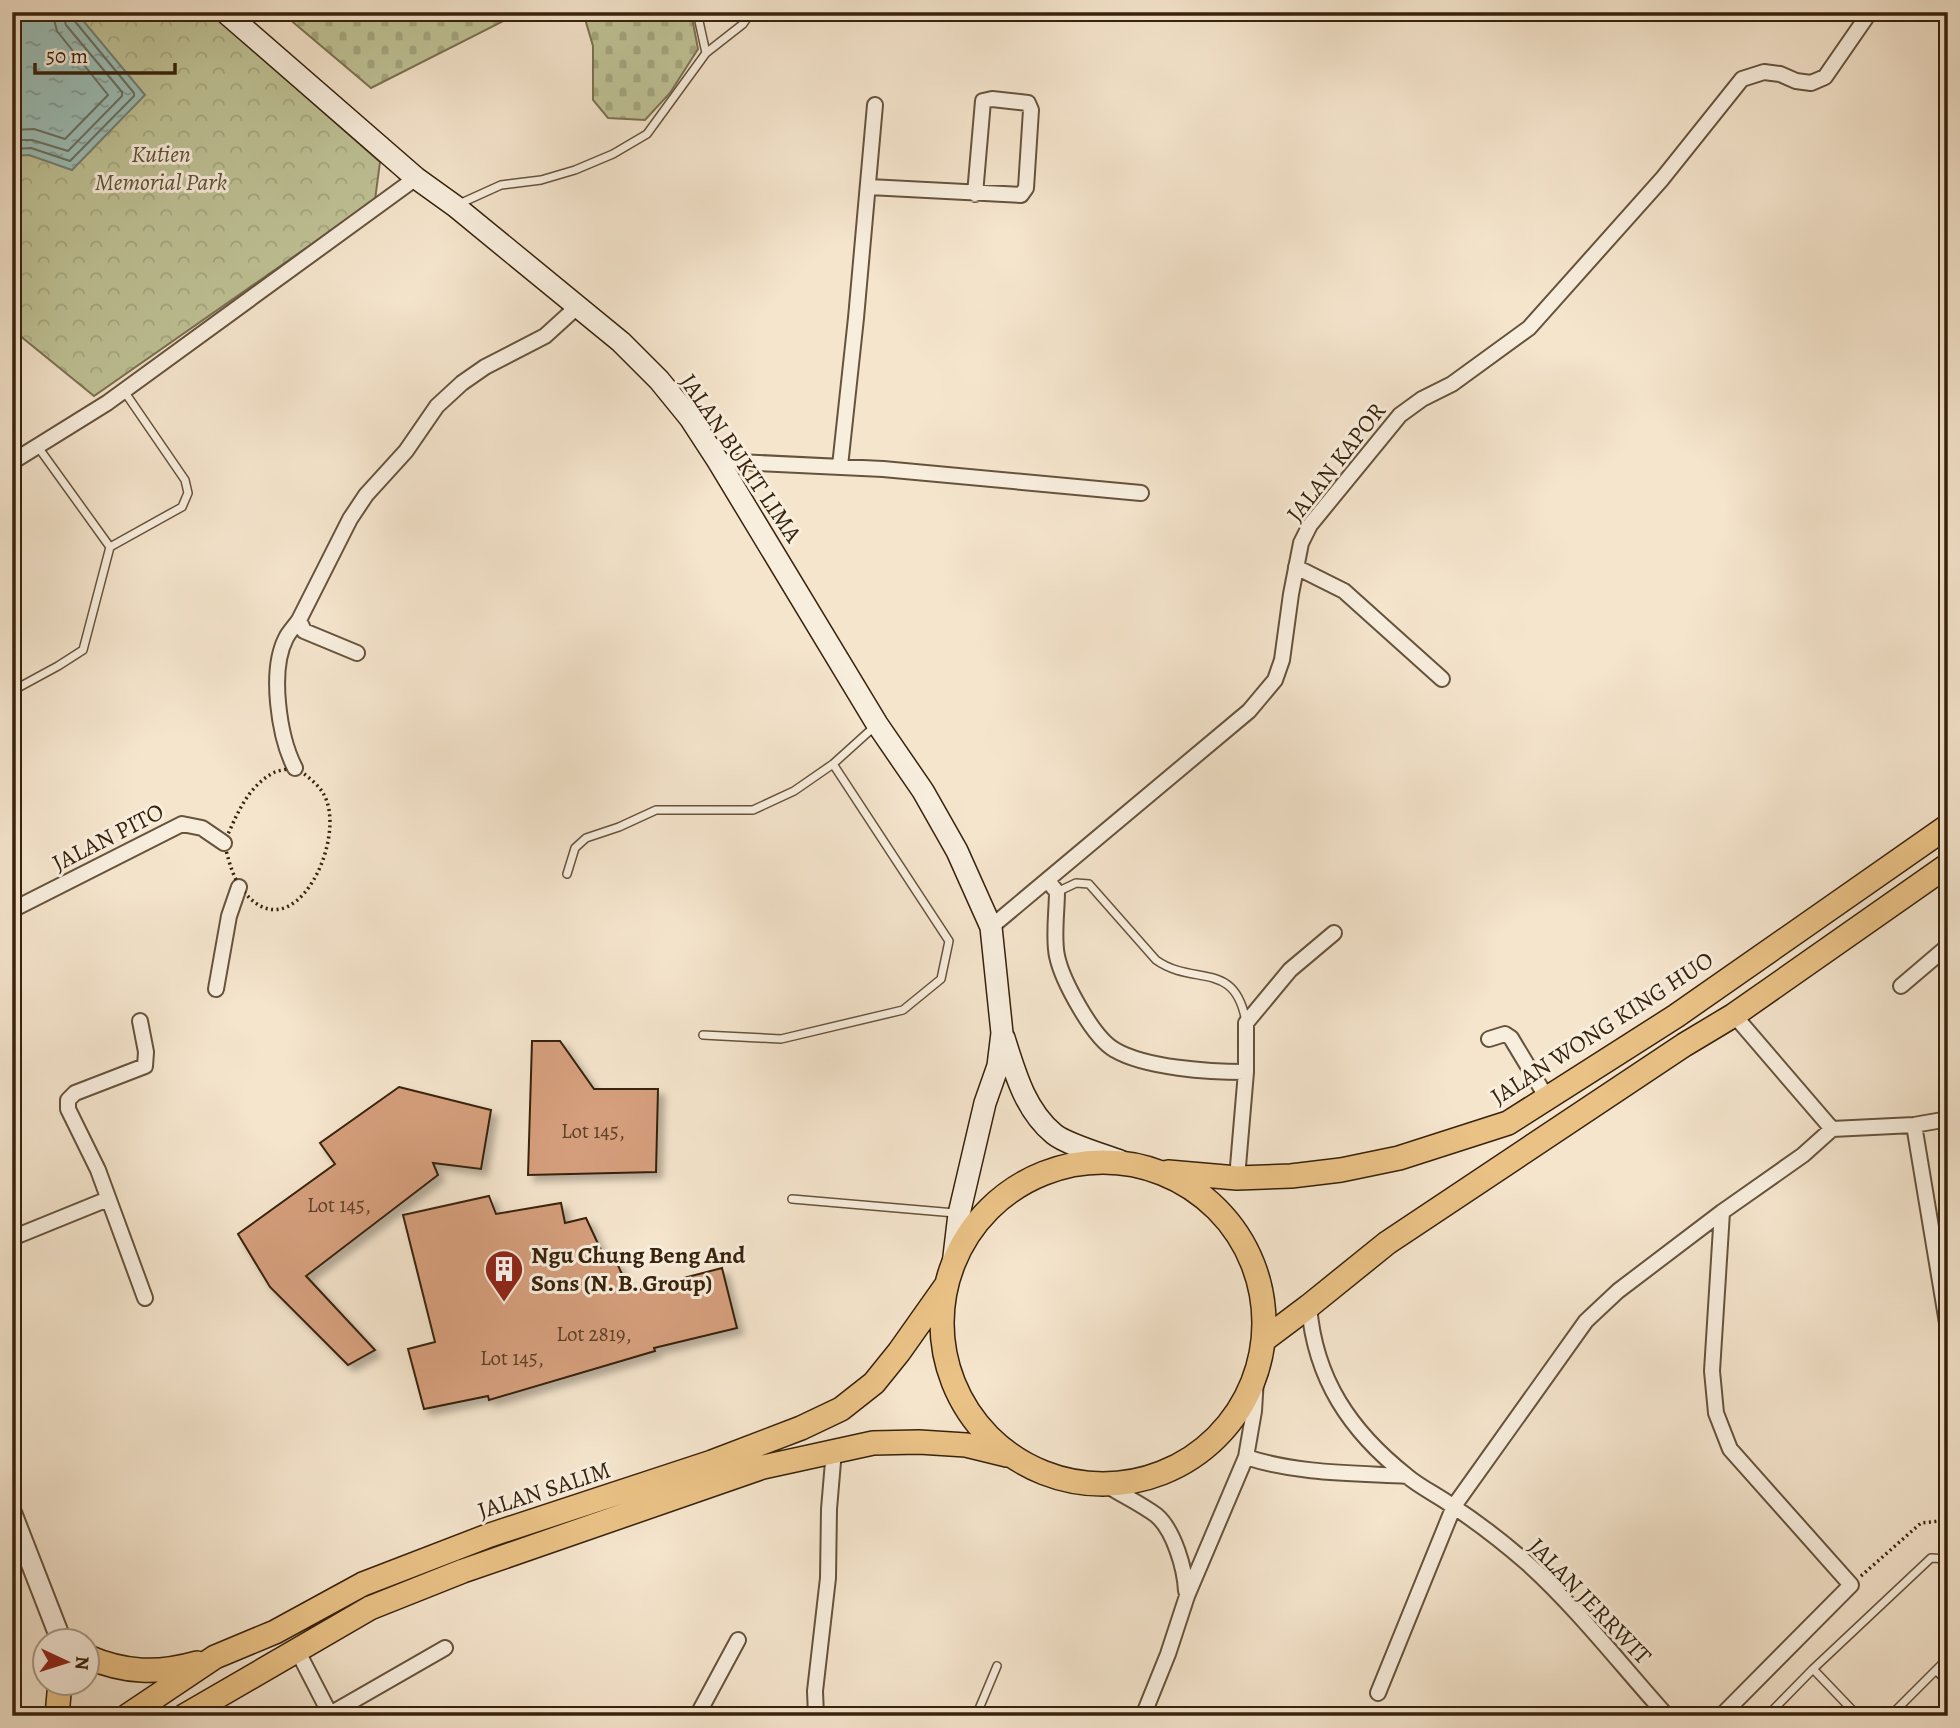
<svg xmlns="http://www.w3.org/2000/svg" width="1960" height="1728" viewBox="0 0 1960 1728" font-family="Alegreya,serif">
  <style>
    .cemetery { fill: url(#cemetery-stones); stroke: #7b7251; stroke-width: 2 }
    .park { fill: url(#park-crowns); stroke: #7b7251; stroke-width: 2 }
    .water { fill: url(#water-ripples); stroke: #748073; stroke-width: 2 }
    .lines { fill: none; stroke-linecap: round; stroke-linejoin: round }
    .shore { stroke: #6a7062; stroke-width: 2 }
    .building { fill: #d69f7d; stroke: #37220b; stroke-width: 2; filter: url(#shadow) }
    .service-casing { stroke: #66533c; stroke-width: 10 }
    .minor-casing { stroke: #66533c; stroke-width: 18 }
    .tertiary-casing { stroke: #66533c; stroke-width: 23 }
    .secondary-casing { stroke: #37220b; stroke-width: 24 }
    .primary-casing { stroke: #37220b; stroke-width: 26 }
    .path { stroke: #37220b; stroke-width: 3.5; stroke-dasharray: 2 3.5; stroke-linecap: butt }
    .service { stroke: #f8eede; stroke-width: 7 }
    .minor { stroke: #f8eede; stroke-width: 14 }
    .tertiary { stroke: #f8eede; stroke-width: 19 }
    .secondary { stroke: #f8eede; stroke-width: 21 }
    .primary { stroke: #eac286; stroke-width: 23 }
    .labels { text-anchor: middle; stroke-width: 6; stroke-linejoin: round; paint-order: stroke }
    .number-label { font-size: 21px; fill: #5f4128 }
    .park-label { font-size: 24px; font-style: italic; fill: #605235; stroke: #f8eede }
    .street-label { font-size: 24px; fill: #37220b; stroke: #f8eede }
    .poi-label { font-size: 24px; font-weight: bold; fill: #37220b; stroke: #f8eede; text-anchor: start }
  </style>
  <defs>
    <pattern id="cemetery-stones" width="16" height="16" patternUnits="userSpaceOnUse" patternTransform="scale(1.75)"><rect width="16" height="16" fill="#bfc397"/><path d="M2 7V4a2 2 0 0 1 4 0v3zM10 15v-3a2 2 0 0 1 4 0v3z" fill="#a5a781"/></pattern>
    <pattern id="park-crowns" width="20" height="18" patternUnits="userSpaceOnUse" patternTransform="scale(1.75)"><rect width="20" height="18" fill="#bfc397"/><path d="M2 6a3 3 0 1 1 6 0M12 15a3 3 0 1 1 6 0" fill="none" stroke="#a5a781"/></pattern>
    <pattern id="water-ripples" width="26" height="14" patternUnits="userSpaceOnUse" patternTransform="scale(1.75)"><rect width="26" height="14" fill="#9cbfb8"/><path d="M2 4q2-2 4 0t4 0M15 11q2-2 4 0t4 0" fill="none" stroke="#809b94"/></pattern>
    <filter id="shadow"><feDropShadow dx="6" dy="6" stdDeviation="3.5" flood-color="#0004"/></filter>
  </defs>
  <rect width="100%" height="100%" fill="#f5e5cd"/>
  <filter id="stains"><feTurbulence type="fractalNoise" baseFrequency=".00286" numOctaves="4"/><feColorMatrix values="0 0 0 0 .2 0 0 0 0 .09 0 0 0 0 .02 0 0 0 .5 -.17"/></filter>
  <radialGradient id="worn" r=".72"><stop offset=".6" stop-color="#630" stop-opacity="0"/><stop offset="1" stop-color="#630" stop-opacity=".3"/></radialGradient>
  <path class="cemetery" d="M 281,12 L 521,12 L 371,88 Z
    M 583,12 L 691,12 L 698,49 L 670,93 L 645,120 L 608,118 L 593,100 L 593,46 Z"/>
  <path class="park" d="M 12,12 L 210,12 L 380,162 L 375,200 L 94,396 L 19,335 L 12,334 Z"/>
  <path class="water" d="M 12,12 L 76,12 L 145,95 L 72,170 L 29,155 L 12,156 Z"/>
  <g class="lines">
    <path class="shore" d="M 12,130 L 34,129 L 65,139 L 108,95 L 57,31 L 52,12
      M 12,140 L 32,140 L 68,151 L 122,96 L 122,92 L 66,25 L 62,12
      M 12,149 L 31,148 L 70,161 L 134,96 L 134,93 L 73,19 L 71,12"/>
  </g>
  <path class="building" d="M 532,1041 L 560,1041 L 594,1089 L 658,1089 L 656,1172 L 528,1175 Z
    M 399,1087 L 491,1110 L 481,1169 L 433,1163 L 438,1175 L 306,1276 L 375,1350 L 348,1365 L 270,1287 L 238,1234 L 335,1164 L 320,1143 Z
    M 489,1196 L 496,1214 L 561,1203 L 565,1223 L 586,1218 L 607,1263 L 616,1261 L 630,1292 L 722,1268 L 737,1328 L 654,1348 L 655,1351 L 489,1400 L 488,1396 L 424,1409 L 408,1349 L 435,1342 L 403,1215 Z"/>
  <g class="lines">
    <g class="service-casing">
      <path id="service" d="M 697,12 L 706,53
        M 459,204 L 501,185 L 541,180 L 575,170 L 613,154 L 647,134 L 706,53 L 743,24 L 751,12
        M 110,547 L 182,507 L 188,493 L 185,480 L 124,391
        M 12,691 L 58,666 L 83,650 L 110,547 L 38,447
        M 567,874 L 575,848 L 586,838 L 619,827 L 656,810 L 753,810 L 794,791 L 833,764 L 874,727
        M 1057,892 L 1076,883 L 1089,884 L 1156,960 C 1194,987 1235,959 1246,1022
        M 703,1035 L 781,1039 L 903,1010 L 941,979 L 949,941 L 833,764
        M 792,1199 L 955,1213
        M 1813,1669 L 1858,1716
        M 1936,1670 L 1948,1683
        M 976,1716 L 997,1666
        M 1767,1716 L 1813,1669 L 1931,1558 L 1948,1559
        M 1890,1716 L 1948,1658"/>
    </g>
    <g class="minor-casing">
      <path id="minor" d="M 869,187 L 1021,195 L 1026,188 L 1031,110 L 1028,103 L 992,99 L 983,101 L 975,194
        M 718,461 L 883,469 L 1141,493
        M 12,462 L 107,403 L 416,178
        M 840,466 L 856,318 L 875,105
        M 1296,567 L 1344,591 L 1442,679
        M 357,653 L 304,631 L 299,620 L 350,519 L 366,495 L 406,451 L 437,406 L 462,383 L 485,367 L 545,336 L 578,306
        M 295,768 C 279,737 269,671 286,638 C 289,632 295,626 299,620
        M 1048,881 L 1057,892 C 1057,910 1053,938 1057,956 C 1062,980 1093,1038 1115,1050 C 1146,1068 1209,1072 1246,1072
        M 12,910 L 182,824 L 202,828 L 224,843
        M 991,927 L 1249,711 L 1275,680 L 1282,660 L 1291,594 L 1301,543 L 1310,525 L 1400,415 L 1422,399 L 1452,384 L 1529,328 L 1662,179 L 1742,79 L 1764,72 L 1780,74 L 1796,81 L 1811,83 L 1825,77 L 1870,12
        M 1901,986 L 1948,946
        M 216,989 L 229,916 L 239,887
        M 1734,1015 L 1832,1129
        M 140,1021 L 146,1052 L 145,1066 L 75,1093 L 68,1100 L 68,1109 L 98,1170 L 145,1298
        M 1489,1039 L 1505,1034 L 1511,1038 L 1547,1098
        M 1914,1125 L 1948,1329
        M 1237,1178 L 1246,1072 L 1246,1023 L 1290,970 L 1334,933
        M 12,1238 L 108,1199
        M 1309,1306 C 1315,1379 1350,1431 1407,1476 C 1420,1487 1437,1495 1451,1505 C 1477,1522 1504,1543 1527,1563 C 1578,1609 1621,1665 1667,1716
        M 1246,1457 C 1298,1474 1353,1473 1407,1476
        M 1108,1486 C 1124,1496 1141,1504 1156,1515 C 1174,1530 1185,1569 1186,1591
        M 297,1650 L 331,1716
        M 1378,1693 L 1454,1506 L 1586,1321 L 1618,1291 L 1722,1212 L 1803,1155 L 1832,1129 L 1914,1125 L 1948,1119
        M 330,1714 L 445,1648
        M 697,1716 L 738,1640
        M 816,1716 L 815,1691 L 828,1578 L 829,1509 L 834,1450
        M 1143,1716 L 1168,1654 L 1187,1596 L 1246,1457 L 1254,1411 L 1256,1378
        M 1721,1716 L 1851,1585 L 1730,1449 L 1716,1413 L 1712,1371 L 1722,1212"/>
    </g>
    <g class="tertiary-casing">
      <path id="tertiary" d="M 12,1514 L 61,1640"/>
    </g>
    <g class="secondary-casing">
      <path id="secondary" d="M 225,12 L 416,178 L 455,206 L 621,342 L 659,380 L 690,418 L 718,461 L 877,724 L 923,791 L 957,851 L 991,927 L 1002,1033 L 998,1066 L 985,1103 L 959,1214 L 953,1265
        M 1004,1038 C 1015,1073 1025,1110 1054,1134 C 1066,1144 1104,1155 1120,1161"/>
    </g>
    <g class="primary-casing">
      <path id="primary" d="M942 1323a161 161 0 1 1 322 0a161 161 0 1 1-322 0Z
        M 1168,1172 L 1237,1178 L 1291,1176 L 1341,1170 L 1399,1158 L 1508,1123 L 1676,1016 L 1948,826
        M 1265,1339 L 1309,1306 L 1387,1243 L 1684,1045 L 1734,1015 L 1948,865
        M 88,1657 C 125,1673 158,1674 197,1663
        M 57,1716 L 60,1682
        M 127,1716 L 215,1657 L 275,1632 L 363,1584 L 490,1535 L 712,1462 L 801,1428 L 841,1409 L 874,1383 L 899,1352 L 945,1287
        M 184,1716 L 370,1608 L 463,1571 L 763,1467 L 873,1443 L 919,1442 L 966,1445 L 1007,1455"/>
    </g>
    <path class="path" d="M 295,768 C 305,774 317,783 323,793 C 350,836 293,959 241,888 C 232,876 228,857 224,843 C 236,817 246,788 273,773 C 279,770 288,769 295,768 Z
      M 1861,1576 L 1921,1523 L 1940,1521 L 1948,1523"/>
    <use href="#service" class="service"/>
    <use href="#minor" class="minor"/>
    <use href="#tertiary" class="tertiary"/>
    <use href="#secondary" class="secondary"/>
    <use href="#primary" class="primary"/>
  </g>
  <defs>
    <g id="building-pin" transform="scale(2.0125)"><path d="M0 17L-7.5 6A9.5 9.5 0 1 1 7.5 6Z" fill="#8f2418" stroke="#f8eede"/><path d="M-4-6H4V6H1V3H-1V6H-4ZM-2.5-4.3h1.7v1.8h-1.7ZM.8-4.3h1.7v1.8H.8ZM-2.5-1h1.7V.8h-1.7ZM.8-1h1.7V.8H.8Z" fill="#fff"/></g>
  </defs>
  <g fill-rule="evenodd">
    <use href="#building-pin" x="504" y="1269"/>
  </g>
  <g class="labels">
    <g class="number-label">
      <text x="593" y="1138">Lot 145,</text>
      <text x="339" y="1212">Lot 145,</text>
      <text x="594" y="1341">Lot 2819,</text>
      <text x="512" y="1365">Lot 145,</text>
    </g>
    <g class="park-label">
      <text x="161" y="162">Kutien<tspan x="161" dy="28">Memorial Park</tspan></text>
    </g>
    <g class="street-label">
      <text transform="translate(741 458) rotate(56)" y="8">JALAN BUKIT LIMA</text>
      <text transform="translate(1336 462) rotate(-52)" y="8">JALAN KAPOR</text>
      <text transform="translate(108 837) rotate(-27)" y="8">JALAN PITO</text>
      <text transform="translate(1602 1028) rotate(-33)" y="8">JALAN WONG KING HUO</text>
      <text transform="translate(544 1490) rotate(-18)" y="8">JALAN SALIM</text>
      <text transform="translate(1590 1601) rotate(46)" y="8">JALAN JERRWIT</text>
    </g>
    <g class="poi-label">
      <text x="531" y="1263">Ngu Chung Beng And<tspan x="531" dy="28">Sons (N. B. Group)</tspan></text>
    </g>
  </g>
  <rect width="1960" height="1728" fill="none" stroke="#f5e5cd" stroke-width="42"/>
  <rect x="14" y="14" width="1932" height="1700" fill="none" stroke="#37220b" stroke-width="3.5"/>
  <rect x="21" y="21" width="1918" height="1686" fill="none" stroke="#37220b" stroke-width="2"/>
  <g transform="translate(66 1662) rotate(94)"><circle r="33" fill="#f8eede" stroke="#ab9c8a" stroke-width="2"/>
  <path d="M0-5L12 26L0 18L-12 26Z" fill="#8f2418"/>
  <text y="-10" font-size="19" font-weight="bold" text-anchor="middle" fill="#37220b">N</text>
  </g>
  <path d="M35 63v10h140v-10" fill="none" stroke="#37220b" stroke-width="3.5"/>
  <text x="46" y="63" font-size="21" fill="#37220b" stroke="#f8eede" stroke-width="5" paint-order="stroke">50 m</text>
  <rect width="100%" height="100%" filter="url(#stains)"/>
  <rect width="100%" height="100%" fill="url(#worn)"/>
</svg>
